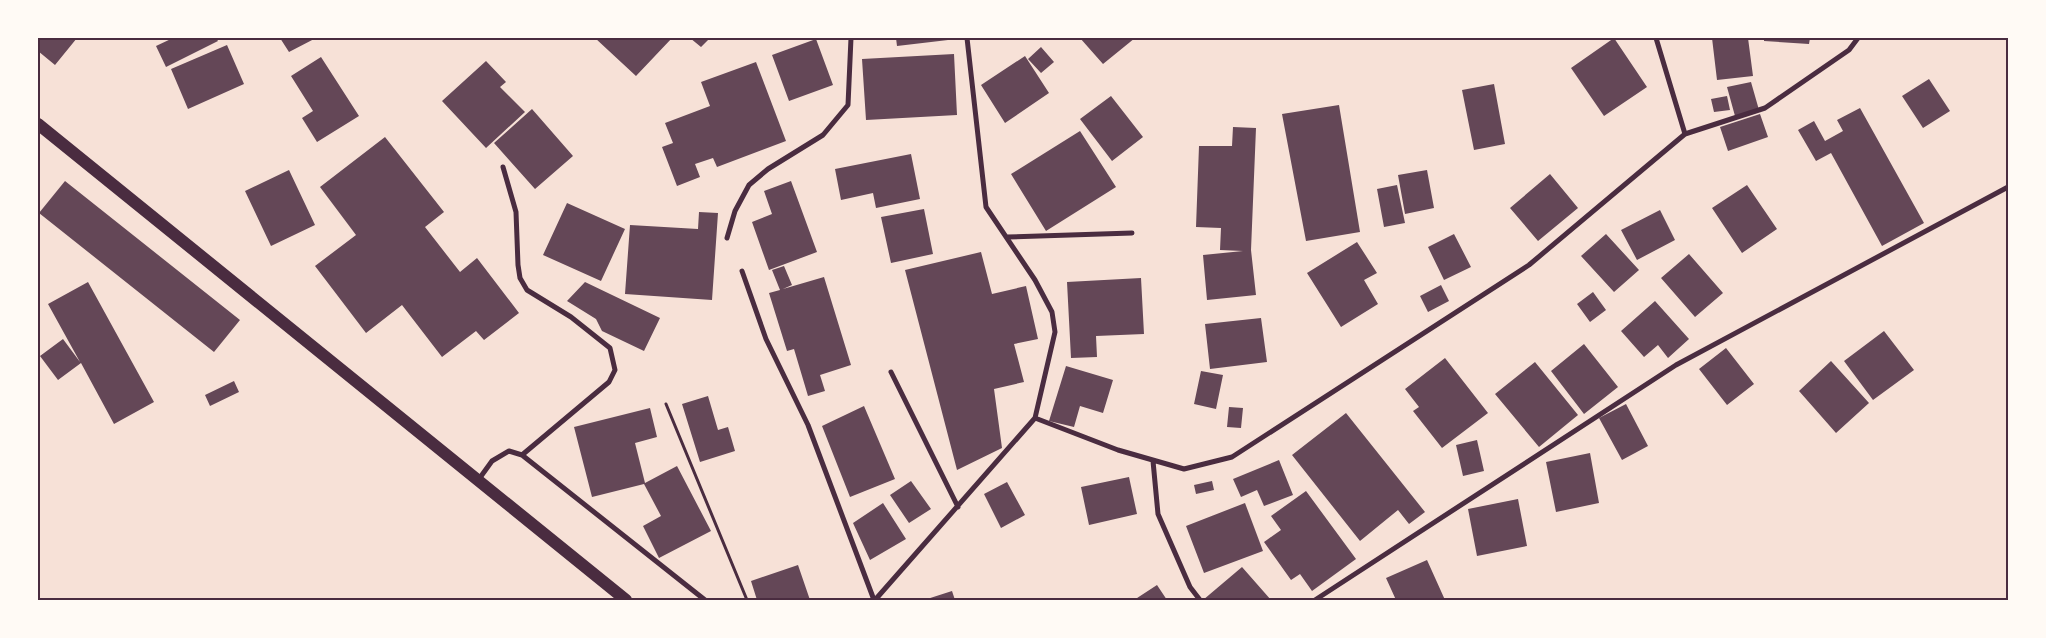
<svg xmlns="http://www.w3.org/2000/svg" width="2046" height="638" viewBox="0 0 2046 638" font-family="'Work Sans',sans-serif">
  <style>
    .building { fill: #644757 }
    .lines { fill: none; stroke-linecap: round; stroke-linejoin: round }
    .path { stroke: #4a2c40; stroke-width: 3 }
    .minor { stroke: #4a2c40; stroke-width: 5 }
    .primary { stroke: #4a2c40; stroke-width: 12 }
    .neatline { fill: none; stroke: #4a2c40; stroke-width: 2 }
  </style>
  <rect width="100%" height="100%" fill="#f7e1d7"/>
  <path class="building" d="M 38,38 L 77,38 L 55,65 L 38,51 Z
    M 173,38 L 216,38 L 218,41 L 166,67 L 156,46 Z
    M 280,38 L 316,38 L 289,52 Z
    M 595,38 L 672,38 L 636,76 Z
    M 690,38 L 710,38 L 701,47 Z
    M 896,38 L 947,38 L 948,40 L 897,46 Z
    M 1080,38 L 1135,38 L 1103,64 Z
    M 1614,38 L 1647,87 L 1604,116 L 1571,68 Z
    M 1712,38 L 1748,38 L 1753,76 L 1717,80 Z
    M 1764,38 L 1810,38 L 1809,44 L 1764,41 Z
    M 816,39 L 833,85 L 789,101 L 772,55 Z
    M 227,45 L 244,84 L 188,109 L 171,69 Z
    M 1041,47 L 1054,62 L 1041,73 L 1028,59 Z
    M 954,54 L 957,115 L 866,120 L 862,59 Z
    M 1025,56 L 1049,93 L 1005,123 L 981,85 Z
    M 321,57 L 359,116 L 317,142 L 302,118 L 313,111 L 291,76 Z
    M 486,61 L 506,82 L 500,87 L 525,112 L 486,148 L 442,101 Z
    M 756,62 L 786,141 L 717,167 L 713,158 L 695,164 L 700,177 L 677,186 L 662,147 L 673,143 L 665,123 L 710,106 L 701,82 Z
    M 1929,79 L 1950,111 L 1923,128 L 1902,96 Z
    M 1751,82 L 1759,110 L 1735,116 L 1727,87 Z
    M 1494,84 L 1505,144 L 1474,150 L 1462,90 Z
    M 1111,96 L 1143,137 L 1112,161 L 1080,119 Z
    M 1727,96 L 1730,110 L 1714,112 L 1711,99 Z
    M 1339,105 L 1360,232 L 1306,241 L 1282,114 Z
    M 1860,108 L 1924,223 L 1882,246 L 1831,153 L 1816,161 L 1798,130 L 1814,121 L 1825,141 L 1843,131 L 1837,120 Z
    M 532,109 L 573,156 L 535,189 L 494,143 Z
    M 1760,114 L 1768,137 L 1728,151 L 1720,127 Z
    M 1233,127 L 1256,128 L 1251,250 L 1256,295 L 1207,300 L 1203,255 L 1243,251 L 1220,250 L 1221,228 L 1196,227 L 1199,146 L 1232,146 Z
    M 1080,131 L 1116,187 L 1046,231 L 1011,174 Z
    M 385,137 L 444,212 L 425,227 L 460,272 L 477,258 L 519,313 L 484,340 L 476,331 L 442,357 L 402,305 L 366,333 L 315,266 L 356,235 L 320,187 Z
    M 911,154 L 920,199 L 876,208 L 873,193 L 841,200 L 835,169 Z
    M 289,170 L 315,225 L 271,246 L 245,191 Z
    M 1427,170 L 1434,208 L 1405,214 L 1398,175 Z
    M 1550,174 L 1578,208 L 1538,241 L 1510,208 Z
    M 65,181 L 240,320 L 214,352 L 39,213 Z
    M 791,181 L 817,252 L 769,270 L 752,222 L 772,214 L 764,191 Z
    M 1397,185 L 1405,223 L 1384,227 L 1377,189 Z
    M 1747,185 L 1777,229 L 1742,253 L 1712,208 Z
    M 567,203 L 625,229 L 601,281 L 543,255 Z
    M 924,209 L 933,254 L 891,263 L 881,217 Z
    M 1660,210 L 1675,240 L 1637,260 L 1621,230 Z
    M 699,212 L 718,213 L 712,300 L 625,294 L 630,225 L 698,229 Z
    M 1454,234 L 1471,267 L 1444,280 L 1428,247 Z
    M 1606,234 L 1639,270 L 1614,292 L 1581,256 Z
    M 1357,242 L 1377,273 L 1364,280 L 1378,304 L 1341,327 L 1307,273 Z
    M 981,252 L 992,294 L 1026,286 L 1038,339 L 1014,344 L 1024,382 L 994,389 L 1002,448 L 957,470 L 905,270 Z
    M 1689,254 L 1723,293 L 1695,317 L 1661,278 Z
    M 784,266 L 792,285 L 783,289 L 824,277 L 851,365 L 820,375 L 825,391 L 808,396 L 794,349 L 787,351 L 769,293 L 780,290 L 772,270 Z
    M 1141,278 L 1144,334 L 1096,336 L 1097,357 L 1071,358 L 1067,282 Z
    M 88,282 L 154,402 L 114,424 L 81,363 L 58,380 L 40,356 L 63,339 L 80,362 L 48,304 Z
    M 585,282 L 660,318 L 644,351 L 602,331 L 596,319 L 567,301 Z
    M 1441,285 L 1449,301 L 1428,312 L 1420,296 Z
    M 1593,292 L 1606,310 L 1590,322 L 1577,304 Z
    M 1655,301 L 1689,339 L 1668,358 L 1658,345 L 1644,357 L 1621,331 Z
    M 1261,318 L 1267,362 L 1210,369 L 1205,324 Z
    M 1884,331 L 1914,370 L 1873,400 L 1844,361 Z
    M 1584,344 L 1618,387 L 1584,414 L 1551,371 Z
    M 1726,348 L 1754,384 L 1727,405 L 1699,369 Z
    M 1445,358 L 1488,413 L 1442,448 L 1413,411 L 1419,407 L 1405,389 Z
    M 1831,361 L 1869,403 L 1836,433 L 1799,391 Z
    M 1535,362 L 1578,415 L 1539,447 L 1495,394 Z
    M 1066,366 L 1113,380 L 1103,413 L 1080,406 L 1074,427 L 1049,421 Z
    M 1201,371 L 1223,375 L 1216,409 L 1194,404 Z
    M 234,381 L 239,392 L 210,406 L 205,395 Z
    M 708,396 L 718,430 L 728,427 L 735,451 L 700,462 L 682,404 Z
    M 1626,404 L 1648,446 L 1622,460 L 1599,418 Z
    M 864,406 L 895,479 L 850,497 L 822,426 Z
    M 1229,407 L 1243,408 L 1241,428 L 1227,427 Z
    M 650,408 L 657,437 L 635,443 L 645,483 L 677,466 L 711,531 L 659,558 L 643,526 L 661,516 L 644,484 L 592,497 L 574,427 Z
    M 1346,413 L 1425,512 L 1409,524 L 1398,510 L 1360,541 L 1292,455 Z
    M 1477,440 L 1484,471 L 1463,476 L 1456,445 Z
    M 1590,453 L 1599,503 L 1556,512 L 1546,462 Z
    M 1279,460 L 1293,495 L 1264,506 L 1257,490 L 1241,497 L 1233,479 Z
    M 1129,477 L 1137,514 L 1089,525 L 1081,487 Z
    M 911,481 L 931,509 L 909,523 L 890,495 Z
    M 1212,481 L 1214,490 L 1196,494 L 1194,485 Z
    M 1007,482 L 1025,515 L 1001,528 L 984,494 Z
    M 1306,491 L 1356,559 L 1312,591 L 1300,574 L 1291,580 L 1264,542 L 1281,530 L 1271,516 Z
    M 1518,499 L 1527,546 L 1477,556 L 1468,509 Z
    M 883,503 L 906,539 L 870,560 L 853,523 Z
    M 1245,503 L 1263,551 L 1204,573 L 1186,526 Z
    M 1427,560 L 1445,600 L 1396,600 L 1386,578 Z
    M 798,565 L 810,600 L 757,600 L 751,581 Z
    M 1242,567 L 1271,600 L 1203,600 Z
    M 1157,585 L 1167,600 L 1134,600 Z
    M 952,591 L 955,600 L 924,600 Z"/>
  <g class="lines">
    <path class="path" d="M 666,404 L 747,600"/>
    <path class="minor" d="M 1656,38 L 1685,134
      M 503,167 L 516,212 L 518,265 L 520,278 L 527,290 L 571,317 L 610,348 L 615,370 L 609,382 L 522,455
      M 1007,237 L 1132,233
      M 727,238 L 735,211 L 749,185 L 768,169 L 823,135 L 848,105 L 851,38
      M 742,271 L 766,339 L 808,425 L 874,600
      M 891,372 L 958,507
      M 1035,418 L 1118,450 L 1184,469 L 1232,457 L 1529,265 L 1685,134 L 1765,108 L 1849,50 L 1858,38
      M 1153,461 L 1158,514 L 1190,587 L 1200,600
      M 479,479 L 492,461 L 509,451 L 522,455 L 705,600
      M 875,600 L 1035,418 L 1055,332 L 1052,312 L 1035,280 L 986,207 L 967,38
      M 1315,600 L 1676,365 L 2008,187"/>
    <path class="primary" d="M 38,124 L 626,600"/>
  </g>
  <rect width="2046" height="638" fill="none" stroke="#fffaf5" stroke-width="78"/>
  <rect x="39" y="39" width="1968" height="560" class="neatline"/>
</svg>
